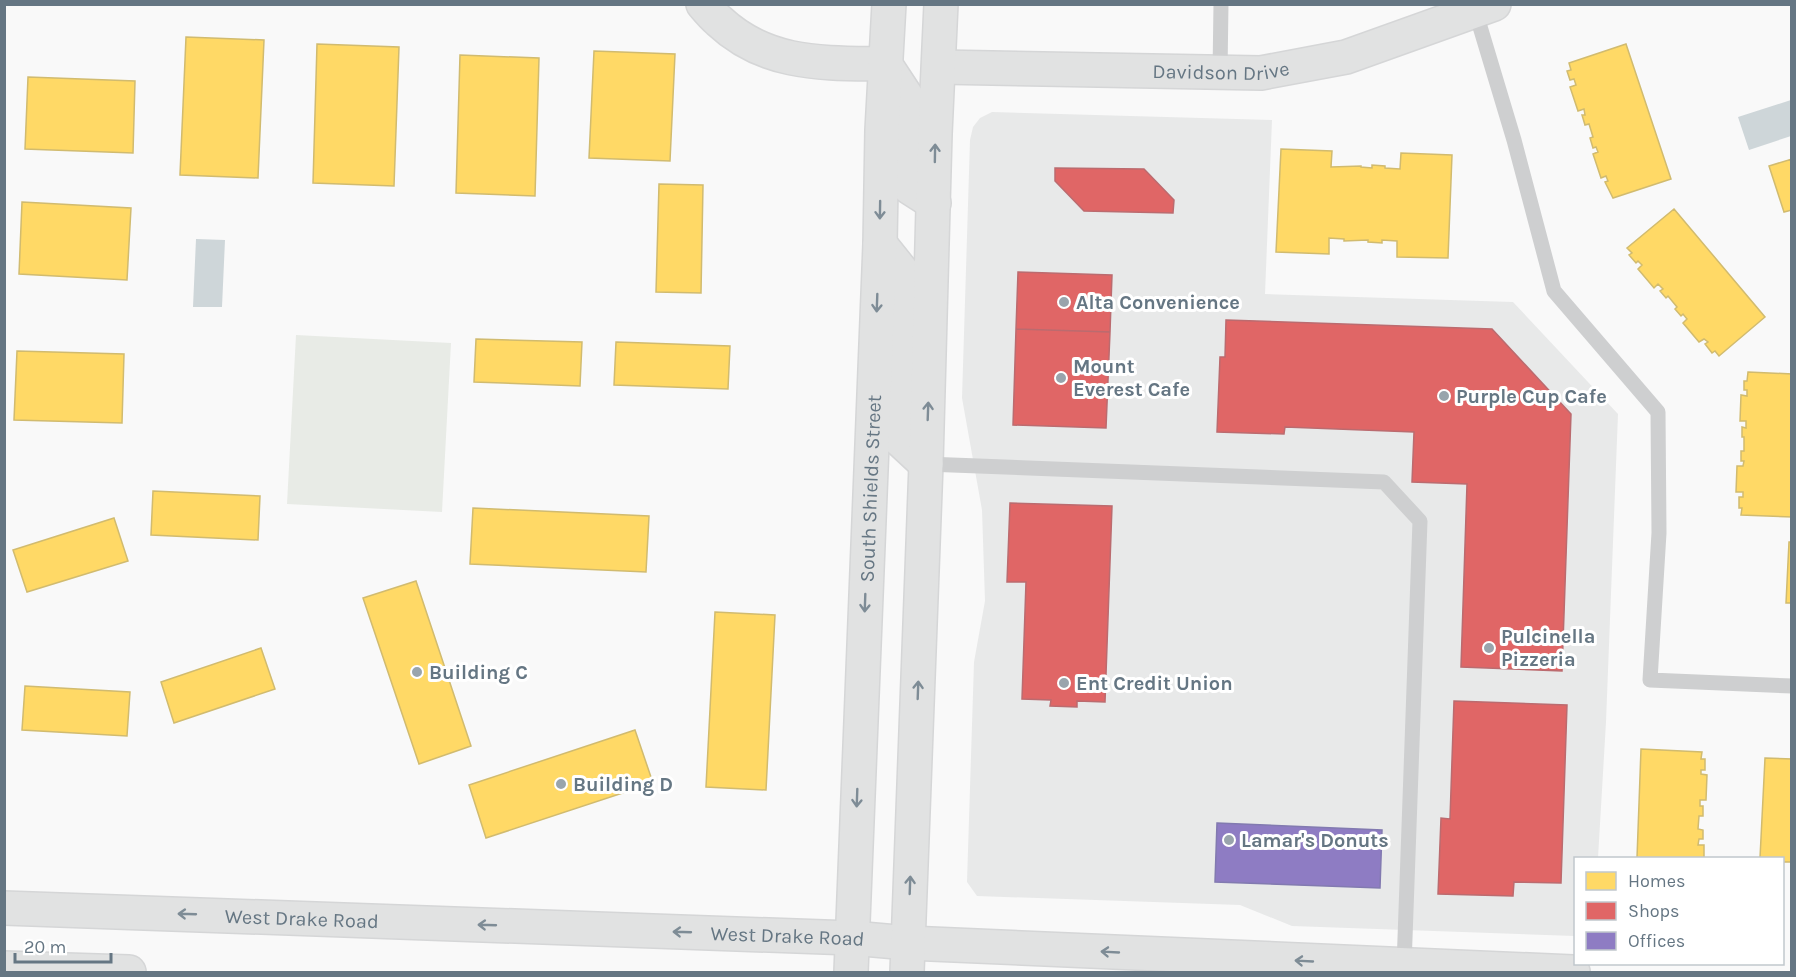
<svg xmlns="http://www.w3.org/2000/svg" width="1796" height="977" viewBox="0 0 1796 977" font-family="Karla,sans-serif">
  <style>
    .built { fill: #e8e9e9 }
    .green { fill: #e8ebe6 }
    .water { fill: #ced6d9 }
    .homes { fill: #ffd966; stroke: #d1bb6f; stroke-width: 1.5 }
    .shops { fill: #e06666; stroke: #bb6b6f; stroke-width: 1.5 }
    .offices { fill: #8e7cc3; stroke: #827ab0; stroke-width: 1.5 }
    .lines { fill: none; stroke-linecap: round; stroke-linejoin: round }
    .secondary-casing { stroke: #d5d6d7; stroke-width: 36 }
    .primary-casing { stroke: #d5d6d7; stroke-width: 36 }
    .lane { stroke: #cecfd0; stroke-width: 15 }
    .secondary { stroke: #e1e2e2; stroke-width: 33 }
    .primary { stroke: #e1e2e2; stroke-width: 33 }
    .oneway { stroke: #7e8c96 }
    .poi-dot { fill: #99a4ac; stroke: #fff; stroke-width: 2 }
    .labels { text-anchor: middle; stroke-width: 6; stroke-linejoin: round; paint-order: stroke }
    .street-label { font-size: 20px; fill: #657683; stroke: #fff }
    .poi-label { font-size: 20px; font-weight: bold; fill: #657683; stroke: #fff; text-anchor: start }
  </style>
  <rect width="100%" height="100%" fill="#f9f9f9"/>
  <path class="built" d="M 992,112 L 1272,120 L 1265,294 L 1513,302 L 1618,414 L 1606,722 L 1598,858 L 1576,858 L 1575,936 L 1292,926 L 1240,905 L 977,896 L 967,882 L 974,662 L 985,601 L 982,510 L 962,398 L 970,140 L 973,127 L 980,118 Z"/>
  <path class="green" d="M 296,335 L 451,343 L 442,512 L 287,504 Z"/>
  <path class="water" d="M 1791,100 L 1791,136 L 1749,150 L 1738,117 Z
    M 196,239 L 225,240 L 222,307 L 193,307 Z"/>
  <path class="homes" d="M 186,37 L 264,40 L 258,178 L 180,175 Z
    M 317,44 L 399,47 L 394,186 L 313,183 Z
    M 1626,44 L 1671,179 L 1613,198 L 1605,182 L 1608,181 L 1606,176 L 1601,178 L 1593,154 L 1598,152 L 1596,147 L 1593,148 L 1590,138 L 1593,137 L 1589,124 L 1585,125 L 1582,115 L 1585,115 L 1584,109 L 1578,111 L 1570,87 L 1576,85 L 1574,79 L 1570,80 L 1567,71 L 1571,70 L 1569,63 Z
    M 594,51 L 675,54 L 670,161 L 589,158 Z
    M 460,55 L 539,58 L 535,196 L 456,193 Z
    M 28,77 L 135,81 L 133,153 L 25,149 Z
    M 1281,149 L 1332,151 L 1331,167 L 1361,166 L 1361,167 L 1372,168 L 1372,165 L 1385,166 L 1385,168 L 1400,169 L 1401,153 L 1452,155 L 1448,258 L 1397,257 L 1397,241 L 1382,240 L 1382,243 L 1368,242 L 1368,240 L 1344,241 L 1344,239 L 1329,238 L 1329,254 L 1276,252 Z
    M 1792,159 L 1792,210 L 1784,212 L 1769,166 Z
    M 659,184 L 703,185 L 701,293 L 656,292 Z
    M 22,202 L 131,208 L 127,280 L 19,274 Z
    M 1674,209 L 1765,317 L 1719,356 L 1715,351 L 1712,353 L 1705,344 L 1708,342 L 1704,339 L 1699,342 L 1683,323 L 1687,319 L 1683,314 L 1681,316 L 1675,309 L 1677,307 L 1668,296 L 1666,298 L 1660,291 L 1663,289 L 1658,284 L 1654,288 L 1638,269 L 1642,265 L 1638,261 L 1636,263 L 1629,255 L 1632,253 L 1627,248 Z
    M 476,339 L 582,342 L 580,386 L 474,382 Z
    M 616,342 L 730,346 L 728,389 L 614,385 Z
    M 17,351 L 124,354 L 122,423 L 14,420 Z
    M 1748,372 L 1792,374 L 1792,517 L 1741,515 L 1742,508 L 1739,508 L 1739,497 L 1743,497 L 1743,492 L 1736,492 L 1737,466 L 1743,466 L 1744,461 L 1741,461 L 1741,451 L 1744,451 L 1744,437 L 1742,437 L 1742,427 L 1746,428 L 1746,421 L 1740,421 L 1741,395 L 1747,396 L 1747,390 L 1744,390 L 1744,381 L 1747,381 Z
    M 153,491 L 260,496 L 258,540 L 151,535 Z
    M 473,508 L 649,516 L 646,572 L 470,564 Z
    M 114,518 L 128,561 L 27,592 L 13,550 Z
    M 1789,542 L 1792,542 L 1792,603 L 1786,603 Z
    M 416,581 L 471,746 L 419,764 L 363,598 Z
    M 715,612 L 775,615 L 766,790 L 706,787 Z
    M 261,648 L 275,689 L 174,723 L 161,682 Z
    M 25,686 L 130,692 L 127,736 L 22,730 Z
    M 635,730 L 653,783 L 486,838 L 469,785 Z
    M 1641,749 L 1702,752 L 1701,759 L 1705,759 L 1705,770 L 1701,770 L 1701,774 L 1707,775 L 1706,800 L 1700,800 L 1700,806 L 1703,806 L 1703,816 L 1699,816 L 1698,829 L 1703,830 L 1703,839 L 1699,839 L 1698,845 L 1704,845 L 1704,858 L 1637,858 Z
    M 1765,758 L 1792,759 L 1792,862 L 1782,862 L 1782,858 L 1760,858 Z"/>
  <path class="shops" d="M 1055,168 L 1144,169 L 1174,200 L 1173,213 L 1084,211 L 1055,181 Z
    M 1018,272 L 1112,275 L 1110,332 L 1016,329 Z
    M 1226,320 L 1492,329 L 1571,414 L 1562,671 L 1461,667 L 1467,484 L 1412,482 L 1414,432 L 1285,427 L 1284,434 L 1217,432 L 1220,357 L 1225,357 Z
    M 1016,329 L 1110,332 L 1106,428 L 1013,425 Z
    M 1010,503 L 1112,506 L 1105,702 L 1077,701 L 1077,707 L 1050,706 L 1051,700 L 1022,699 L 1026,582 L 1007,582 Z
    M 1454,701 L 1567,705 L 1561,883 L 1514,882 L 1513,896 L 1438,894 L 1441,818 L 1450,819 Z"/>
  <path class="offices" d="M 1217,823 L 1382,830 L 1380,888 L 1215,882 Z"/>
  <g class="lines">
    <g class="secondary-casing">
      <g id="secondary">
        <path d="M 703,4 C 708,10 713,16 719,21 C 767,66 824,63 885,64"/>
        <path id="s1" d="M 939,67 L 1261,73 L 1346,57 L 1494,4"/>
      </g>
    </g>
    <g class="primary-casing">
      <g id="primary">
        <path d="M 885,64 L 908,99 L 909,187 L 934,203"/>
        <path d="M 880,244 L 904,274 L 899,439 L 926,464"/>
        <path id="s2" d="M 4,908 L 852,938 L 908,943 L 1573,972"/>
        <path d="M 4,968 L 129,972"/>
        <path id="s3" d="M 851,972 L 880,244 L 882,130 L 889,4"/>
        <path d="M 907,972 L 926,464 L 935,134 L 941,4"/>
      </g>
    </g>
    <path class="lane" d="M 1475,10 L 1514,140 L 1554,291 L 1658,412 L 1659,533 L 1650,680 L 1792,686
      M 1220,72 L 1221,4
      M 926,464 L 1384,482 L 1420,521 L 1404,966"/>
    <use href="#secondary" class="secondary"/>
    <use href="#primary" class="primary"/>
  </g>
  <defs><path id="oneway-shaft" d="M-6 0H5M1.5-3L5.5 0L1.5 3" fill="none" stroke-width="1.6" stroke-linecap="round" stroke-linejoin="round" transform="scale(1.5)"/></defs>
  <g class="oneway">
    <use href="#oneway-shaft" transform="translate(935 153) rotate(-89)"/>
    <use href="#oneway-shaft" transform="translate(880 210) rotate(91)"/>
    <use href="#oneway-shaft" transform="translate(877 303) rotate(92)"/>
    <use href="#oneway-shaft" transform="translate(928 411) rotate(-88)"/>
    <use href="#oneway-shaft" transform="translate(865 603) rotate(92)"/>
    <use href="#oneway-shaft" transform="translate(918 690) rotate(-88)"/>
    <use href="#oneway-shaft" transform="translate(857 798) rotate(92)"/>
    <use href="#oneway-shaft" transform="translate(910 885) rotate(-88)"/>
    <use href="#oneway-shaft" transform="translate(187 914) rotate(-178)"/>
    <use href="#oneway-shaft" transform="translate(487 925) rotate(-178)"/>
    <use href="#oneway-shaft" transform="translate(682 932) rotate(-178)"/>
    <use href="#oneway-shaft" transform="translate(1110 952) rotate(-177)"/>
    <use href="#oneway-shaft" transform="translate(1304 961) rotate(-177)"/>
  </g>
  <g class="poi-dot">
    <circle cx="1064" cy="302" r="6"/>
    <circle cx="1061" cy="378" r="6"/>
    <circle cx="1444" cy="396" r="6"/>
    <circle cx="1489" cy="648" r="6"/>
    <circle cx="417" cy="672" r="6"/>
    <circle cx="1064" cy="683" r="6"/>
    <circle cx="561" cy="784" r="6"/>
    <circle cx="1229" cy="840" r="6"/>
  </g>
  <g class="labels">
    <g class="street-label">
      <text dy="7" stroke="none"><textPath href="#s1" startOffset="282">Davidson Drive</textPath></text>
      <text dy="7" stroke="none"><textPath href="#s3" startOffset="484">South Shields Street</textPath></text>
      <text dy="7" stroke="none"><textPath href="#s2" startOffset="298">West Drake Road</textPath></text>
      <text dy="7" stroke="none"><textPath href="#s2" startOffset="784">West Drake Road</textPath></text>
    </g>
    <g class="poi-label">
      <text x="1076" y="309">Alta Convenience</text>
      <text x="1073" y="373">Mount<tspan x="1073" dy="23">Everest Cafe</tspan></text>
      <text x="1456" y="403">Purple Cup Cafe</text>
      <text x="1501" y="643">Pulcinella<tspan x="1501" dy="23">Pizzeria</tspan></text>
      <text x="429" y="679">Building C</text>
      <text x="1076" y="690">Ent Credit Union</text>
      <text x="573" y="791">Building D</text>
      <text x="1241" y="847">Lamar's Donuts</text>
    </g>
  </g>
  <rect width="1796" height="977" fill="none" stroke="#657683" stroke-width="12"/>
  <rect x="1574" y="857" width="210" height="108" fill="#ffffff" stroke="#c1c8cd" stroke-width="1.5"/>
  <rect x="1586" y="872" width="30" height="18" fill="#ffd966" stroke="#c1c8cd" stroke-width="1.5"/>
  <text x="1628" y="887" font-size="18" fill="#657683">Homes</text>
  <rect x="1586" y="902" width="30" height="18" fill="#e06666" stroke="#c1c8cd" stroke-width="1.5"/>
  <text x="1628" y="917" font-size="18" fill="#657683">Shops</text>
  <rect x="1586" y="932" width="30" height="18" fill="#8e7cc3" stroke="#c1c8cd" stroke-width="1.5"/>
  <text x="1628" y="947" font-size="18" fill="#657683">Offices</text>
  <path d="M15 953v9h96v-9" fill="none" stroke="#657683" stroke-width="3"/>
  <text x="24" y="953" font-size="18" fill="#657683" stroke="#ffffff" stroke-width="4.5" paint-order="stroke">20 m</text>
</svg>
